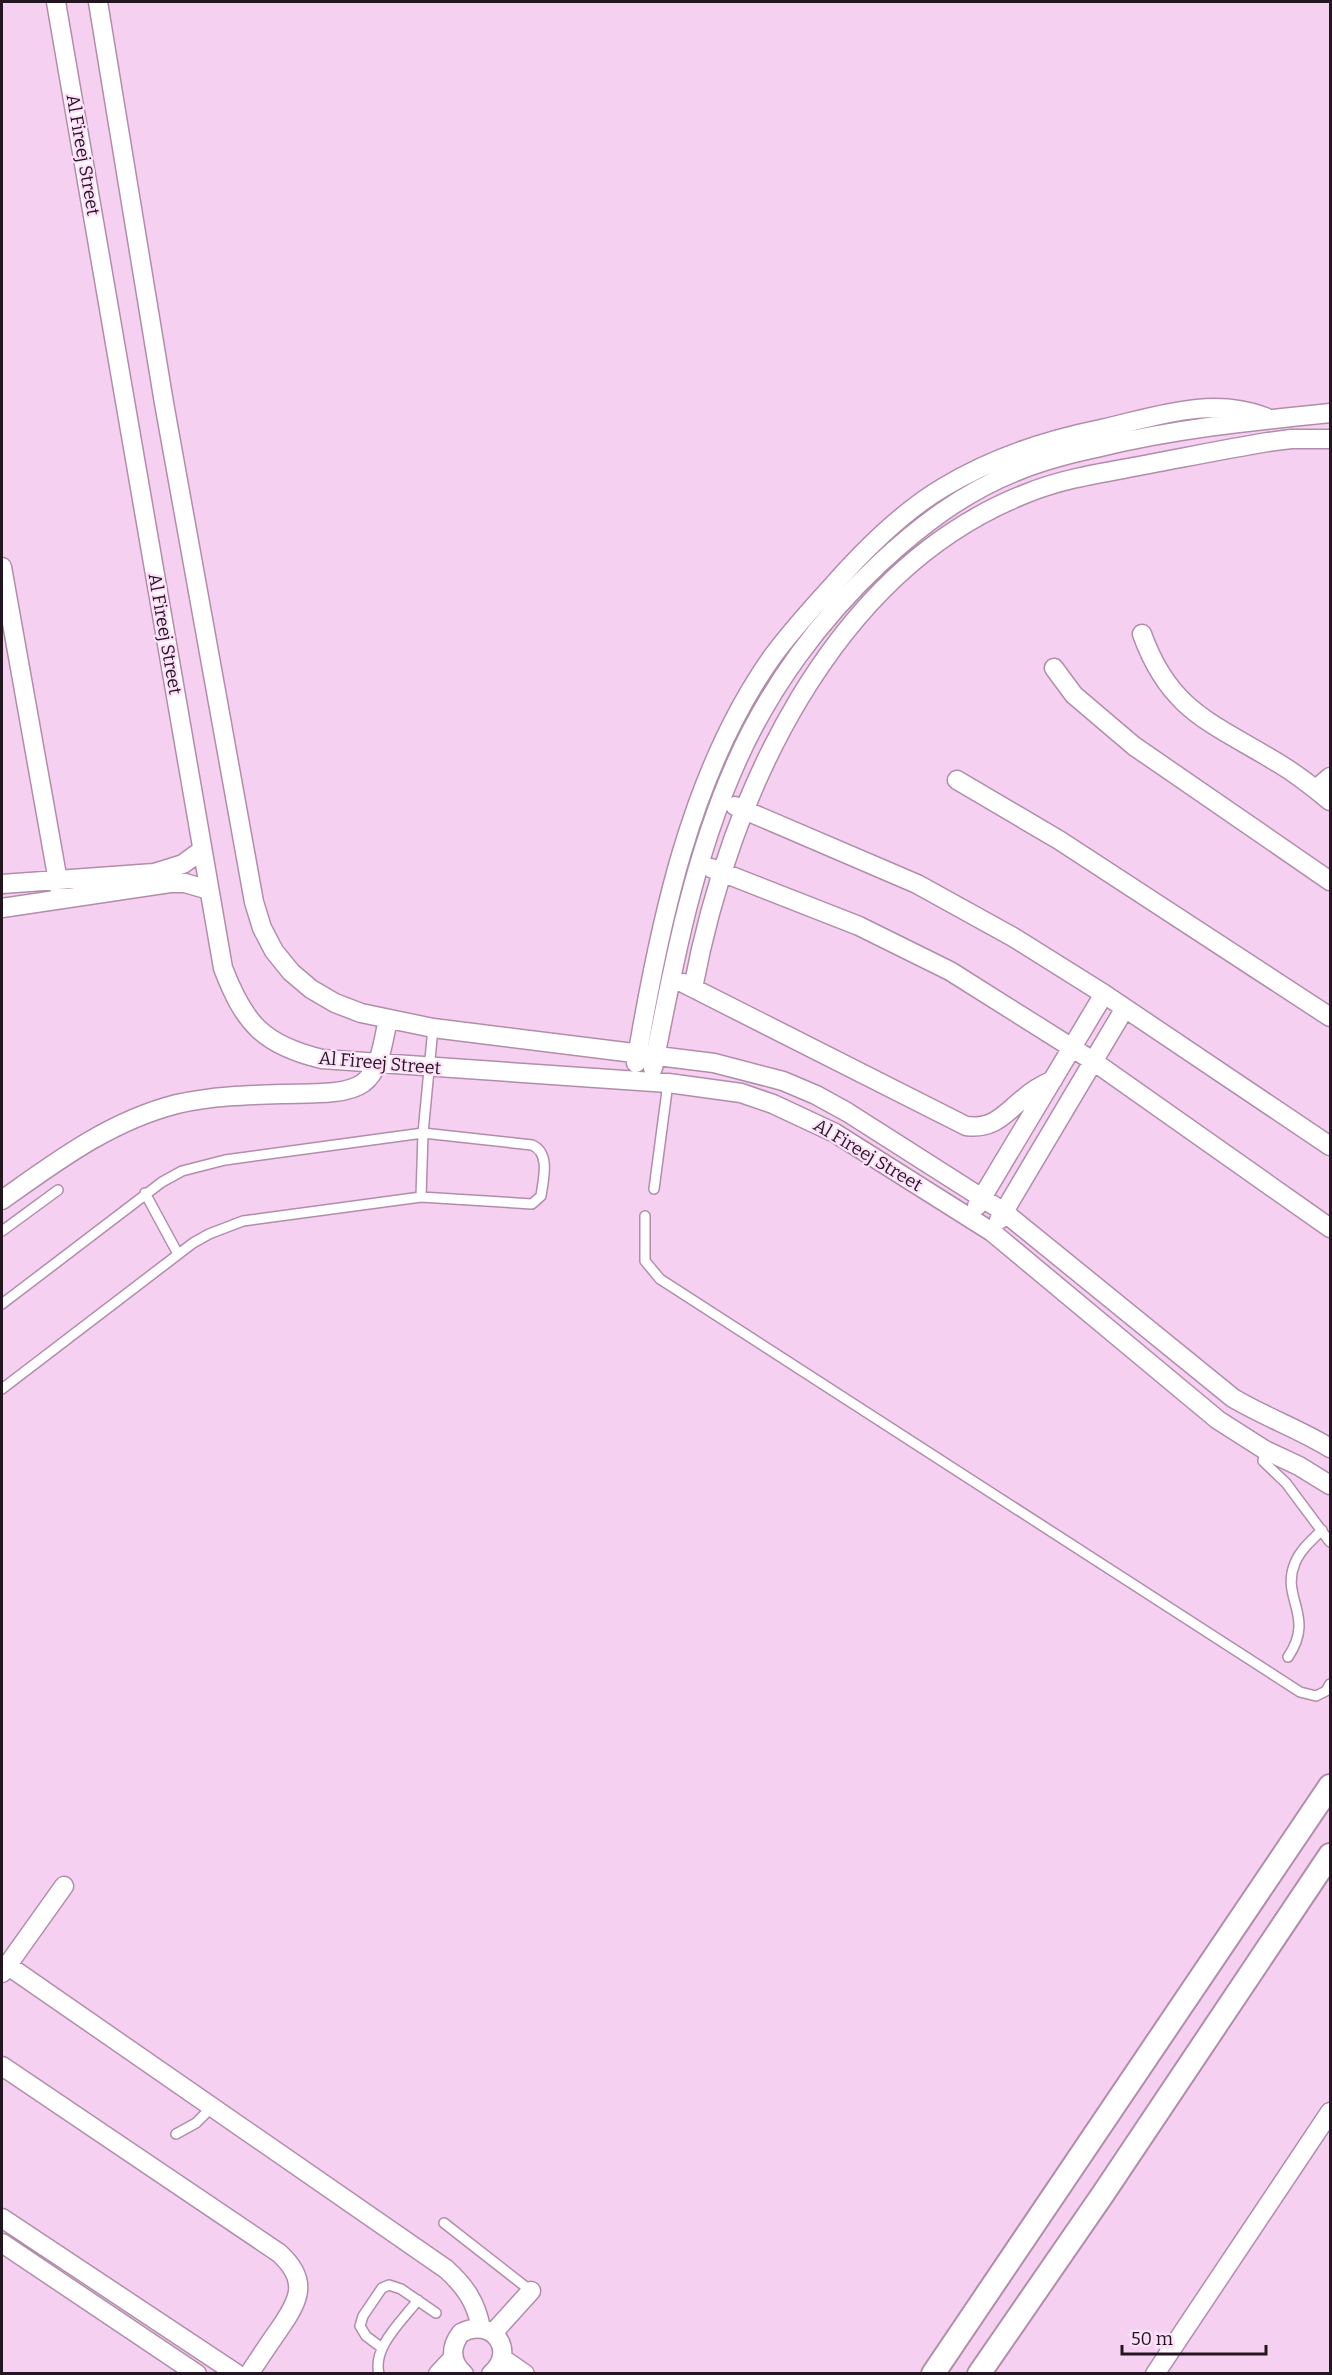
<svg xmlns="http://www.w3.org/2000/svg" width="1332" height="2375" viewBox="0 0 1332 2375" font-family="Bitter,serif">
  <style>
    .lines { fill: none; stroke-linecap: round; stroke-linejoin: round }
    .service-casing { stroke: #b18dab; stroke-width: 12 }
    .minor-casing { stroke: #b18dab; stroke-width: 21 }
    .tertiary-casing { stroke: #b18dab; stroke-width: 26 }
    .service { stroke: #fff; stroke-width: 9 }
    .minor { stroke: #fff; stroke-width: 18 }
    .tertiary { stroke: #fff; stroke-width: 22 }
    .labels { text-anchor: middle; stroke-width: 4.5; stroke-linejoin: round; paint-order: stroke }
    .street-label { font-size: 18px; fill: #231621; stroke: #ffe0fa }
  </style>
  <rect width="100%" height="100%" fill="#f6d0f0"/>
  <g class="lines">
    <g class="service-casing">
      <path id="service" d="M 654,1189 L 668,1083
        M 145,1193 L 178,1254
        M 421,1197 L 423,1133 L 433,1028
        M 645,1216 L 645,1261 L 660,1279 L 1300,1692 L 1316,1696 L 1326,1691 L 1330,1684
        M 2,1231 L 58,1190
        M 2,1304 L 162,1182 L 182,1171 L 225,1160 L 423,1133 L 532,1145 C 551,1153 543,1180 541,1196 L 532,1204 L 421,1197 L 243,1221 L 209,1234 L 193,1243 L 2,1389
        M 1265,1450 L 1263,1461 L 1286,1483 L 1330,1542
        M 1288,1657 C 1316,1616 1280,1598 1295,1563 C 1300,1550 1312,1540 1322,1530
        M 176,2134 L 196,2123 L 212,2107
        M 444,2223 L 531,2291
        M 382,2348 L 366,2336 L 360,2326 L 363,2316 L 382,2288 L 389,2285 L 401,2289 L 436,2313
        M 379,2374 C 372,2347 403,2320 418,2300"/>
    </g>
    <g class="minor-casing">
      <path id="minor" d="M 56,2 L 223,968 C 244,1023 263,1045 322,1059 L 668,1083 L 741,1093 L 773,1104 L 835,1133 L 992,1232 L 1218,1420 L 1265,1450 L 1299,1466 L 1330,1485
        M 98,2 L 164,403 L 254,902 L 262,928 L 274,951 L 291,972 L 311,989 L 335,1003 L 361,1013 L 433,1028 L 714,1063 L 783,1081 L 816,1095 L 847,1112 L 1004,1212 L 1233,1398 C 1265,1417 1299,1429 1330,1448
        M 2,567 L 61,898
        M 1142,634 C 1170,712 1213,723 1278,763 C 1297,774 1314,788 1330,801
        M 1054,668 L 1074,695 L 1134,746 L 1330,881
        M 957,780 L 1059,840 L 1330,1017
        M 1316,789 L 1330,777
        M 735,806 L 917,884 L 1013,937 L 1104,994 L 1330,1146
        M 711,868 L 859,926 L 950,971 L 1093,1061 L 1330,1228
        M 2,884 L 154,873 L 183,864 L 202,850
        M 2,908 L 170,883 L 185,883 L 209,890
        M 683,983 L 966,1126 C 994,1130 1005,1113 1024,1098 C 1033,1090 1042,1085 1053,1080
        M 693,988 C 729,796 831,571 1025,494 C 1061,479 1101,473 1139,466 C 1182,458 1225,449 1268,442 L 1291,439 L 1330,439
        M 636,1063 C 659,926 690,773 772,657 C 791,631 813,607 834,584 C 866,548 903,511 944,487 C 992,458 1047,440 1101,429 C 1155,417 1211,396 1265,417
        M 653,1068 C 673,966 693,859 736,763 C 769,688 820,619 880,563 C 921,525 963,493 1015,472 C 1041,461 1068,454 1096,448 C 1173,429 1251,421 1330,413
        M 2,1200 C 57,1161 110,1121 177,1104 C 212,1096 247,1095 282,1094 C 303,1093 346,1096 363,1083 C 381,1070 383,1040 388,1020
        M 977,1206 L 1104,994
        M 999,1220 L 1125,1008
        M 7,1965 L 446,2269 C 465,2286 476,2302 481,2328
        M 2,1973 L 64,1886
        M 2,2066 L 279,2253 C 310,2281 299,2301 278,2331 C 268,2345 259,2359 249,2374
        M 2,2218 L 237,2374
        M 2,2243 L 197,2374
        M 493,2333 L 531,2291
        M 502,2358 L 525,2374
        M 438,2374 L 453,2358
        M 464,2374 C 450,2362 450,2347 461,2333 C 492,2316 518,2351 491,2374
        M 1155,2374 L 1330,2112"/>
    </g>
    <g class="tertiary-casing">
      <path id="tertiary" d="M 933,2374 L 1330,1786
        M 979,2374 L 1103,2194 L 1330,1855"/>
    </g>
    <use href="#service" class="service"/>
    <use href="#minor" class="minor"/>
    <use href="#tertiary" class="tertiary"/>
  </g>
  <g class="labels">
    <g class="street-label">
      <text transform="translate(83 155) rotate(80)" y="6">Al Fireej Street</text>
      <text transform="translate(165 634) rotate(80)" y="6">Al Fireej Street</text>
      <text transform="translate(380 1063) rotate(5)" y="6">Al Fireej Street</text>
      <text transform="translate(868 1155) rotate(31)" y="6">Al Fireej Street</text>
    </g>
  </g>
  <rect width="1332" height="2375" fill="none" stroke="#231621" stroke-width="6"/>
  <path d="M1122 2345v9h144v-9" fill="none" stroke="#231621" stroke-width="3"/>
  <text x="1131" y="2345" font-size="18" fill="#231621" stroke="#ffe0fa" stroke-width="4.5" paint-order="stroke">50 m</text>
</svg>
